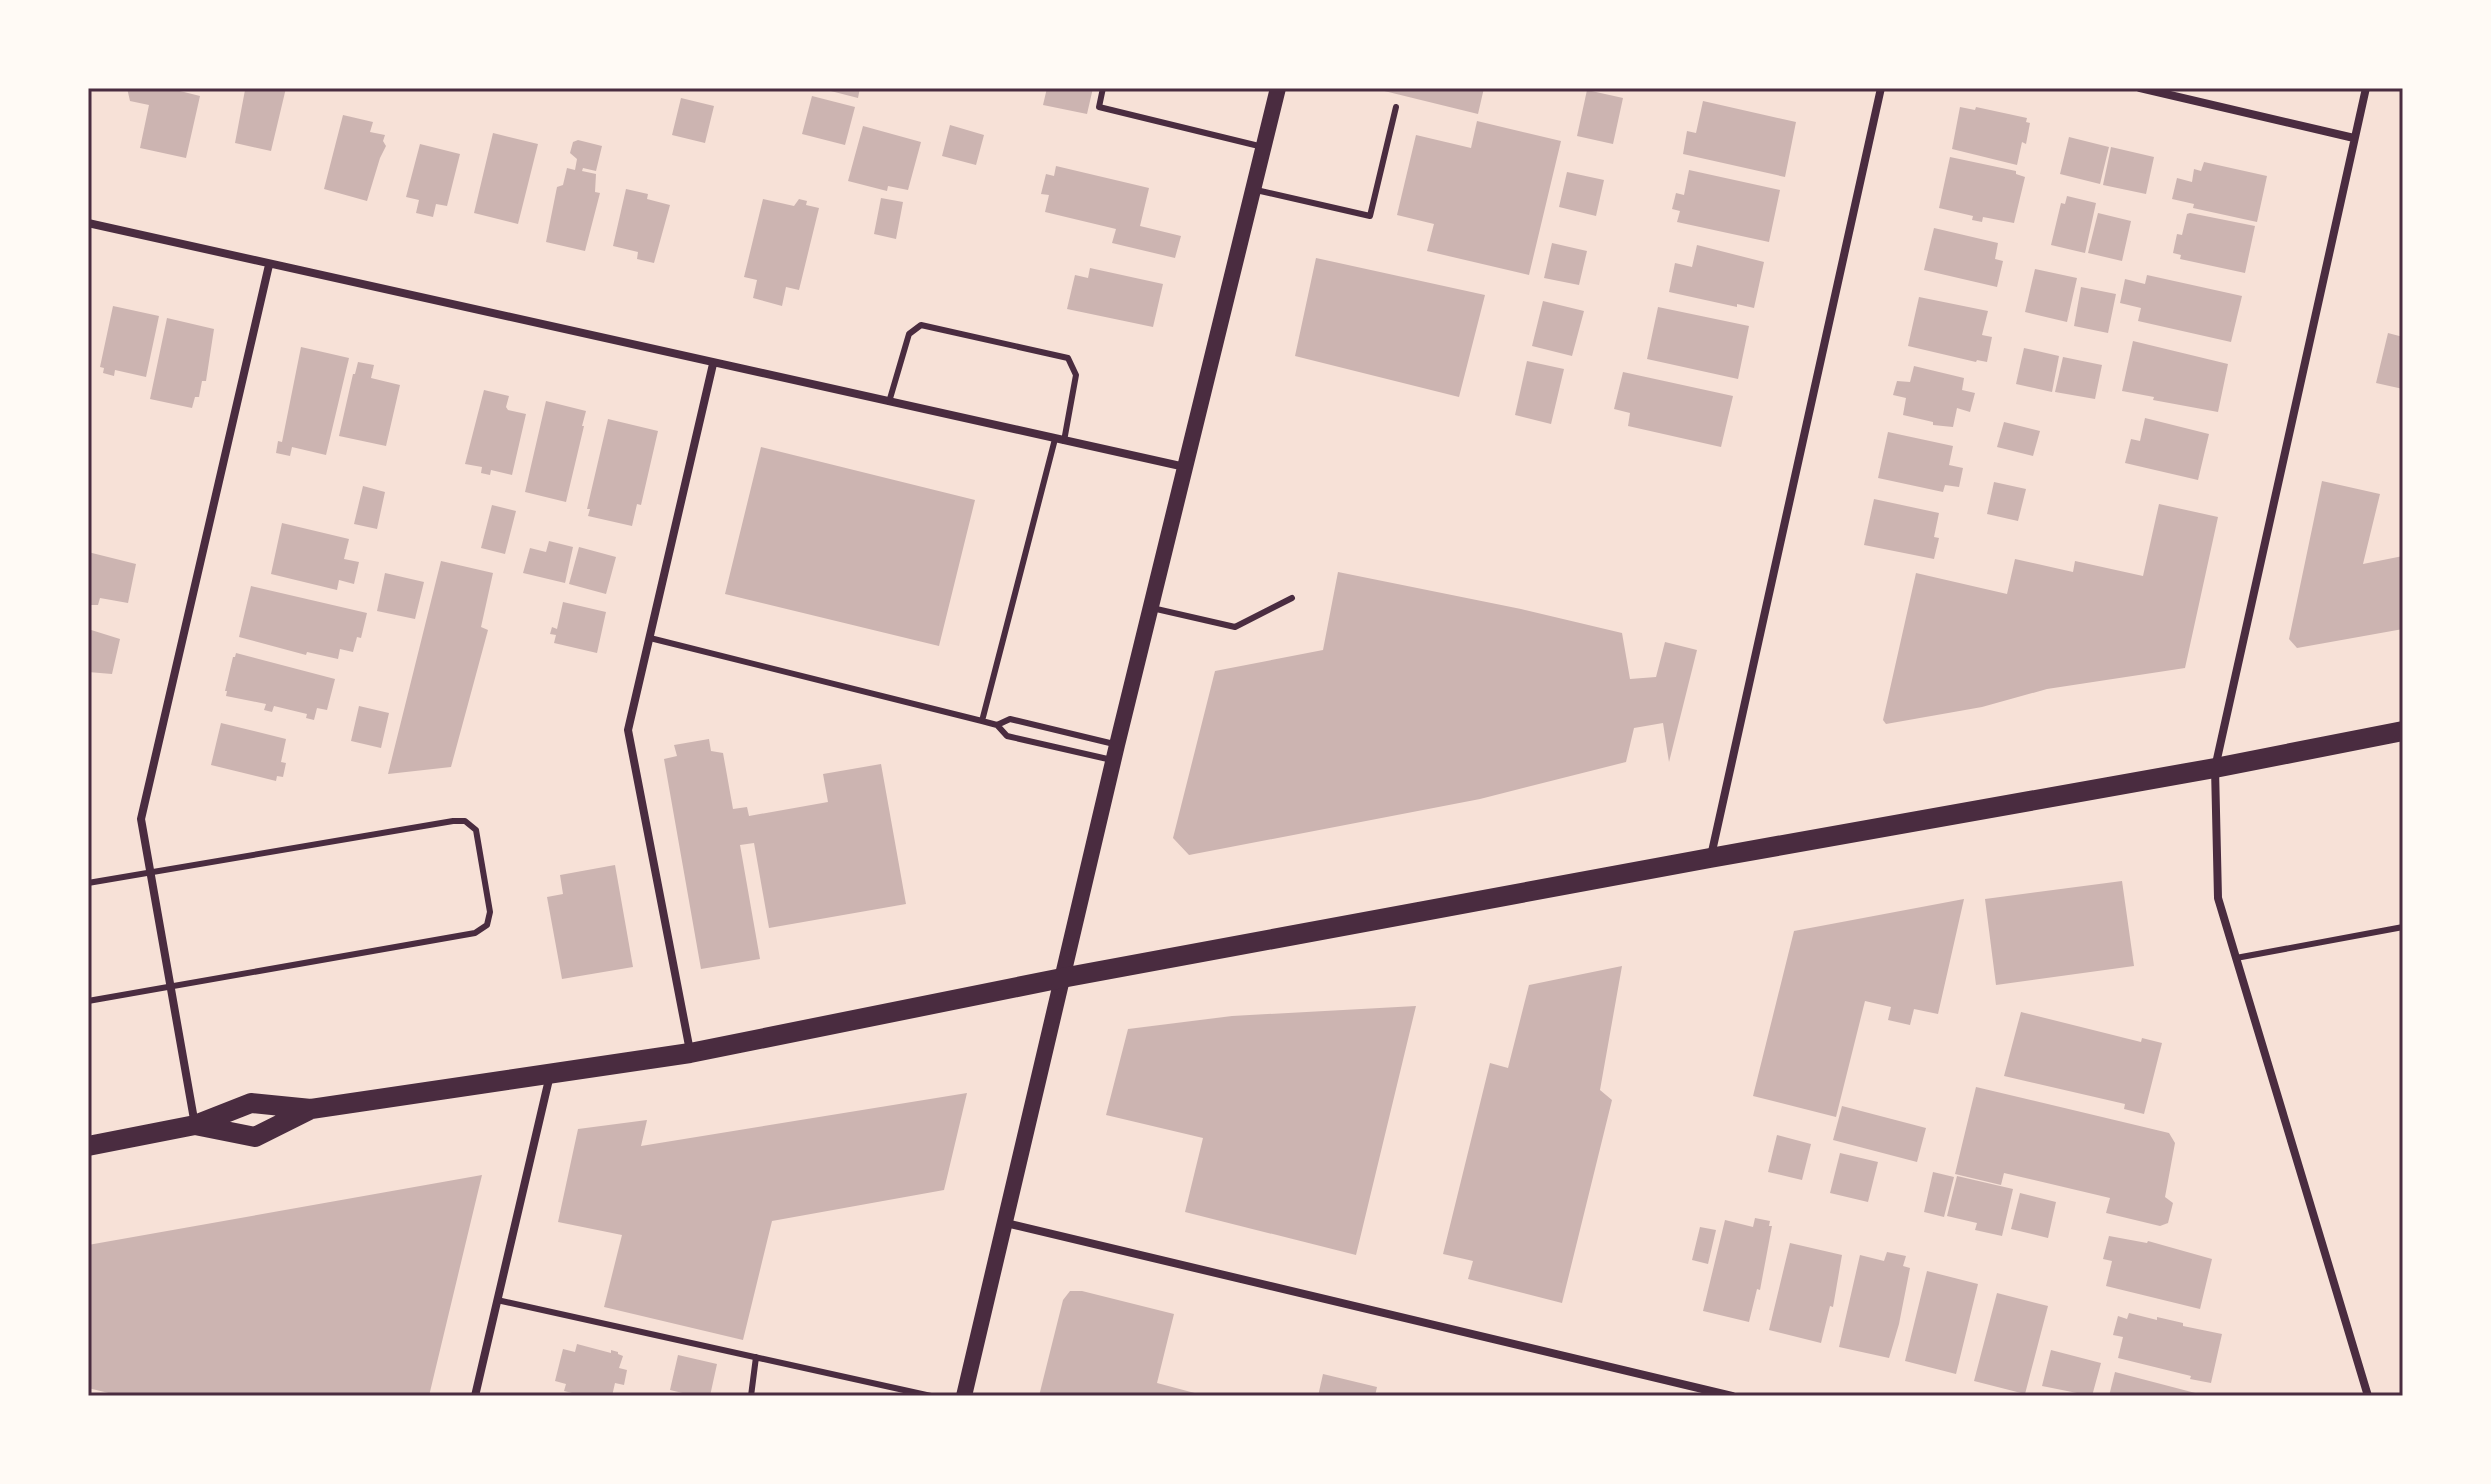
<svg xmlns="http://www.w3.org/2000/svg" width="2491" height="1484" viewBox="0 0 2491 1484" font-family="'Archivo Narrow',sans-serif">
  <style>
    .building { fill: #ccb4b1 }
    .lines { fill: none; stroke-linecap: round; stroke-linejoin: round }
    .service { stroke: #4a2c40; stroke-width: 6 }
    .minor { stroke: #4a2c40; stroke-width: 8 }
    .secondary { stroke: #4a2c40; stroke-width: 16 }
    .primary { stroke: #4a2c40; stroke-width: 20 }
    .neatline { fill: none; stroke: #4a2c40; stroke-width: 3 }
  </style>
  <rect width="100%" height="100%" fill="#f7e1d7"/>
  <path class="building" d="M 127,88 L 168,88 L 200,96 L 186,158 L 140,148 L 149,105 L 130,101 Z
    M 248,88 L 286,88 L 271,151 L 235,143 L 245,90 L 248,91 Z
    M 819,88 L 860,88 L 858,98 Z
    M 1047,88 L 1093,88 L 1087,114 L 1043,105 Z
    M 1372,88 L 1484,88 L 1478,114 Z
    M 1587,90 L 1623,98 L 1613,144 L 1577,136 Z
    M 812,96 L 855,107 L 845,145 L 802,134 Z
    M 681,98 L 714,106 L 705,143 L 672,135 Z
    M 1703,101 L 1796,122 L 1785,177 L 1683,154 L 1687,131 L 1696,133 Z
    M 1960,107 L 1975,110 L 1976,107 L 2027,118 L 2026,122 L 2030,123 L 2026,144 L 2022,142 L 2017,165 L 1952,149 Z
    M 343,115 L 373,122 L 370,132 L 385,135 L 383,141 L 386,146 L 380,158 L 367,201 L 324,189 Z
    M 1477,121 L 1561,141 L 1529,275 L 1427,251 L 1434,224 L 1397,215 L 1416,135 L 1471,148 Z
    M 950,125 L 984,135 L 976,165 L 942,156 Z
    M 863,126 L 921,142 L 908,190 L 888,186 L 887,191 L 848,181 Z
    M 493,133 L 538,144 L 518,224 L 474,213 Z
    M 2069,137 L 2109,147 L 2100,184 L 2060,174 Z
    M 578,140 L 602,146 L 596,171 L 583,168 L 582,171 L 596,174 L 595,192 L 600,193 L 585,251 L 546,242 L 557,187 L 563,185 L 567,168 L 575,170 L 577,159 L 570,153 L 573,142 Z
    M 420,144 L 460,154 L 447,206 L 436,204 L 433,217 L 416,213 L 419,200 L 406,197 Z
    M 2111,147 L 2154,157 L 2146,194 L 2103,185 Z
    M 1950,157 L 2016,171 L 2016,174 L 2025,177 L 2014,223 L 1983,217 L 1982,222 L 1972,220 L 1973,216 L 1939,208 Z
    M 2204,162 L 2267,176 L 2257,222 L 2193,208 L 2194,204 L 2172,199 L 2177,178 L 2192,182 L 2194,169 L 2201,171 Z
    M 1056,166 L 1149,188 L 1140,226 L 1181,236 L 1175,258 L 1112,243 L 1116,229 L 1045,212 L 1049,195 L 1041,194 L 1046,174 L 1054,176 Z
    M 1689,170 L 1780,190 L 1769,242 L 1677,222 L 1680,211 L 1672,209 L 1676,193 L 1684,195 Z
    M 1567,172 L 1604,180 L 1596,216 L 1559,207 Z
    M 626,189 L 648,194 L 647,199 L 670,205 L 654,263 L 637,259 L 638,252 L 613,246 Z
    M 2067,196 L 2096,203 L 2085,253 L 2051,245 L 2061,203 L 2065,204 Z
    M 881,198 L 903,202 L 896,239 L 874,234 Z
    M 763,199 L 794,206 L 799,199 L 807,201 L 806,205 L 819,208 L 799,290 L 786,287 L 782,306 L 753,298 L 757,280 L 744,277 Z
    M 2098,213 L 2131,221 L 2122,261 L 2088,253 Z
    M 2190,213 L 2255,226 L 2245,273 L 2180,259 L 2181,255 L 2173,253 L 2177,234 L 2182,235 L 2187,214 Z
    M 1934,228 L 1998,243 L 1995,259 L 2003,261 L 1997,287 L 1924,270 Z
    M 1552,243 L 1587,251 L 1579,285 L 1544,278 Z
    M 1697,245 L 1764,262 L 1754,308 L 1737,304 L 1737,307 L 1669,292 L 1675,263 L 1692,267 Z
    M 1316,258 L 1485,295 L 1459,397 L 1295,356 Z
    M 1090,268 L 1163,284 L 1153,327 L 1067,309 L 1075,275 L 1088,278 Z
    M 2035,269 L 2077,278 L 2067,322 L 2025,312 Z
    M 2147,275 L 2242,296 L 2231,342 L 2138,321 L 2141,308 L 2120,303 L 2125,279 L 2145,284 Z
    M 2081,287 L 2116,294 L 2108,333 L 2074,326 Z
    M 1919,297 L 1988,311 L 1982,335 L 1992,337 L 1987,362 L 1977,360 L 1976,362 L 1908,346 Z
    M 1543,301 L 1584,311 L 1572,356 L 1532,346 Z
    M 113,306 L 159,316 L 146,377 L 115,370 L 114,376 L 103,373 L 104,368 L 100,367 Z
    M 1658,307 L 1749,326 L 1738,379 L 1647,359 Z
    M 167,318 L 214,329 L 206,381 L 202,381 L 199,397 L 195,397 L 192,408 L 150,399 Z
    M 2388,333 L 2403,337 L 2403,389 L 2376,383 Z
    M 2133,341 L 2228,364 L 2218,412 L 2153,400 L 2154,397 L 2122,391 Z
    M 301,347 L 349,358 L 326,455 L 292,447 L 290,456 L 276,453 L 278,441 L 282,442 Z
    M 2024,348 L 2059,356 L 2052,392 L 2016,384 Z
    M 2063,357 L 2102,365 L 2095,399 L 2055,392 Z
    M 1527,361 L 1564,369 L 1551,424 L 1515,415 Z
    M 358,362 L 374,365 L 371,378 L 400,385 L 386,446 L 339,436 L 353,374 L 355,374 Z
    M 1914,366 L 1964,378 L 1962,390 L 1975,393 L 1970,412 L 1957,408 L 1953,427 L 1933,425 L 1933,422 L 1903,415 L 1906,398 L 1893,395 L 1897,381 L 1910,382 Z
    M 1623,372 L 1733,396 L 1721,447 L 1628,426 L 1630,413 L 1614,409 Z
    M 484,390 L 509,396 L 506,407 L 508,410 L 526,414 L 512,475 L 491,470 L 490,475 L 481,473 L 482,467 L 465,464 Z
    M 546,401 L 586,411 L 582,426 L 584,426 L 566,502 L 525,492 Z
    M 2145,418 L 2209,434 L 2198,480 L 2125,463 L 2131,439 L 2140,441 Z
    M 608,419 L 658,431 L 641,505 L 637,504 L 632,526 L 588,516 L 590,509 L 587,509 Z
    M 2004,422 L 2040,431 L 2033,456 L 1997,447 Z
    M 1888,432 L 1953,446 L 1949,465 L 1963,468 L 1959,487 L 1945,485 L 1943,492 L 1878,478 Z
    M 761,447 L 975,500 L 939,646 L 725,594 Z
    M 2322,481 L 2380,494 L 2363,564 L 2403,556 L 2403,629 L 2297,648 L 2289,639 Z
    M 1994,482 L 2026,489 L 2018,521 L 1987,514 Z
    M 363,486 L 385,492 L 377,529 L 354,524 Z
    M 1874,499 L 1939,513 L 1934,537 L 1939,538 L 1934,559 L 1864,545 Z
    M 2159,504 L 2218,517 L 2185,668 L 2047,689 L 1982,707 L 1886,724 L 1883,720 L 1916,573 L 2007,594 L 2015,559 L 2073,572 L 2075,561 L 2143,576 Z
    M 492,505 L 516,511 L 505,554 L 481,548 Z
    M 282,523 L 349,539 L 344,559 L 359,562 L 354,584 L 339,580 L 337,590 L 271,574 Z
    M 549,541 L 573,547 L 565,583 L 523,573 L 530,548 L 546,552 Z
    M 579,547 L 616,557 L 606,594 L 569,584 Z
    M 88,552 L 136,564 L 128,603 L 100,598 L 98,605 L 88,605 Z
    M 441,561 L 493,573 L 481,627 L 488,630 L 451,767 L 388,774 Z
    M 1338,572 L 1521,609 L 1622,633 L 1630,679 L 1656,677 L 1665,642 L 1697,650 L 1669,762 L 1663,723 L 1634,728 L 1626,762 L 1480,799 L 1189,855 L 1173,838 L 1215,671 L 1323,650 Z
    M 385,573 L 424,582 L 415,619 L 377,611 Z
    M 251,586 L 367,613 L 361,638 L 357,637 L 353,652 L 340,649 L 338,659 L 307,652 L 306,655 L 239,637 Z
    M 563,602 L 606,612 L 597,653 L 554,643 L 556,635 L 550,634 L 552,627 L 557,629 Z
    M 88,629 L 120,639 L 112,674 L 88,672 Z
    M 236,653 L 335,679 L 327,710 L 317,708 L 314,720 L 306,718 L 307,714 L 274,706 L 272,712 L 264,710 L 266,704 L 226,696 L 227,691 L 225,691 L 233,657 L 235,657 Z
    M 359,706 L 389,713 L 381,748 L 351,741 Z
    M 221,723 L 286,739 L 281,762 L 286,763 L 283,777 L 277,776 L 276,781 L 211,765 Z
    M 709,739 L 711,751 L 723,753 L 733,809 L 747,807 L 749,816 L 828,802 L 823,774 L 881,764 L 906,904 L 769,928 L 754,843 L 740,845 L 760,959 L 701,969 L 664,759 L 677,756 L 674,745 Z
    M 615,865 L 633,967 L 562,979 L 547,897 L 563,894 L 560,875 Z
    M 2122,881 L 2134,966 L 1996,985 L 1985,899 Z
    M 1964,899 L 1938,1014 L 1914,1009 L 1910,1025 L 1888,1020 L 1891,1007 L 1865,1001 L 1836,1117 L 1753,1096 L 1794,931 Z
    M 1622,966 L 1600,1090 L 1612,1100 L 1562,1303 L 1468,1279 L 1473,1261 L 1443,1254 L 1490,1063 L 1508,1068 L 1529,985 Z
    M 1416,1006 L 1356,1255 L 1185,1212 L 1203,1138 L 1106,1115 L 1128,1029 L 1232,1016 Z
    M 2021,1012 L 2141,1042 L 2142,1038 L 2162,1043 L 2144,1114 L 2124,1109 L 2125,1104 L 2004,1076 Z
    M 1976,1087 L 2169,1133 L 2175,1143 L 2165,1197 L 2173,1203 L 2168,1223 L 2160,1226 L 2106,1213 L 2110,1198 L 2004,1173 L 2001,1185 L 1955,1174 Z
    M 967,1093 L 944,1190 L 772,1221 L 743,1340 L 604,1307 L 622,1235 L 558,1222 L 578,1129 L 647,1120 L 641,1146 Z
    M 1842,1106 L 1926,1128 L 1917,1162 L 1833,1140 Z
    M 1777,1135 L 1811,1144 L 1802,1180 L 1768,1172 Z
    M 1840,1153 L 1878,1162 L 1868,1202 L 1830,1193 Z
    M 1933,1172 L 1954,1177 L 1944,1217 L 1924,1212 Z
    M 482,1175 L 429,1396 L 121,1396 L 88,1388 L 88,1245 Z
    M 1957,1176 L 2013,1189 L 2002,1236 L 1975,1230 L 1977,1223 L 1947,1216 Z
    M 2020,1193 L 2056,1202 L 2048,1238 L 2011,1229 Z
    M 1755,1218 L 1770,1221 L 1769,1226 L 1772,1226 L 1760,1290 L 1757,1289 L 1749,1322 L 1703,1311 L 1725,1220 L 1753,1227 Z
    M 1700,1227 L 1716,1230 L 1708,1264 L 1692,1260 Z
    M 2109,1236 L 2147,1243 L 2148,1241 L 2212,1259 L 2200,1309 L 2106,1286 L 2112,1261 L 2103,1259 Z
    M 1790,1243 L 1842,1255 L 1833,1307 L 1830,1306 L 1821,1343 L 1769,1330 Z
    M 1887,1252 L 1906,1256 L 1903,1266 L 1910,1268 L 1899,1324 L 1889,1358 L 1839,1347 L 1860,1255 L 1884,1261 Z
    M 1927,1271 L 1978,1284 L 1956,1374 L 1905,1361 Z
    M 1070,1291 L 1082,1291 L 1174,1314 L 1157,1383 L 1206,1396 L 1039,1396 L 1063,1300 Z
    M 1997,1293 L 2048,1306 L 2025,1394 L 1974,1381 Z
    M 2129,1313 L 2157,1320 L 2157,1317 L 2183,1323 L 2183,1326 L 2222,1334 L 2211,1383 L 2190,1379 L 2191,1376 L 2118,1358 L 2123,1337 L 2113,1335 L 2118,1316 L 2127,1319 Z
    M 577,1344 L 611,1353 L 611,1350 L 618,1352 L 618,1354 L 623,1356 L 619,1368 L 627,1370 L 624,1385 L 615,1383 L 612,1396 L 584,1396 L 564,1391 L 566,1384 L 555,1381 L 563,1349 L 575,1352 Z
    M 2051,1350 L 2101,1363 L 2092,1396 L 2042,1386 Z
    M 678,1355 L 717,1364 L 710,1396 L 695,1396 L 670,1390 Z
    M 2115,1372 L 2203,1395 L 2203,1396 L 2109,1396 Z
    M 1323,1374 L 1377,1387 L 1375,1396 L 1318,1396 Z"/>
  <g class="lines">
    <path class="service" d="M 1103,88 L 1099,107 L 1263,147
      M 1256,190 L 1370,216 L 1396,107
      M 889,402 L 909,334 L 921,325 L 1068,358 L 1076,375 L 1064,441
      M 1152,608 L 1235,627 L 1292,598
      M 650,638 L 982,721 L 997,725 L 1007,736 L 1112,760
      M 982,721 L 1055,439
      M 997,725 L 1010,719 L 1114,744
      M 88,883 L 453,821 L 465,821 L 476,830 L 490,912 L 487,925 L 475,933 L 88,1001
      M 2236,958 L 2403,927
      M 497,1300 L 931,1396
      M 751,1396 L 756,1357"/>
    <path class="minor" d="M 2140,88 L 2354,138
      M 2366,88 L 2215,768 L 2218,898 L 2368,1396
      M 88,223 L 1185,467
      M 1711,856 L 1881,88
      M 690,1051 L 628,730 L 713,364
      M 195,1125 L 141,819 L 269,265
      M 1006,1223 L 1732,1396
      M 475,1396 L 550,1075"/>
    <path class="secondary" d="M 964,1396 L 1117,745 L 1278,88"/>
    <path class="primary" d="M 195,1125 L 255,1137 L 311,1109
      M 88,1146 L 195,1125 L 251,1103 L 311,1109 L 690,1053 L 1062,978 L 1710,858 L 2215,768 L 2403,731"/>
  </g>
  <rect width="2491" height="1484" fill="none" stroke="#fffaf5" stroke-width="180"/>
  <rect x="90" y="90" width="2311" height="1304" class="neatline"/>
</svg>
